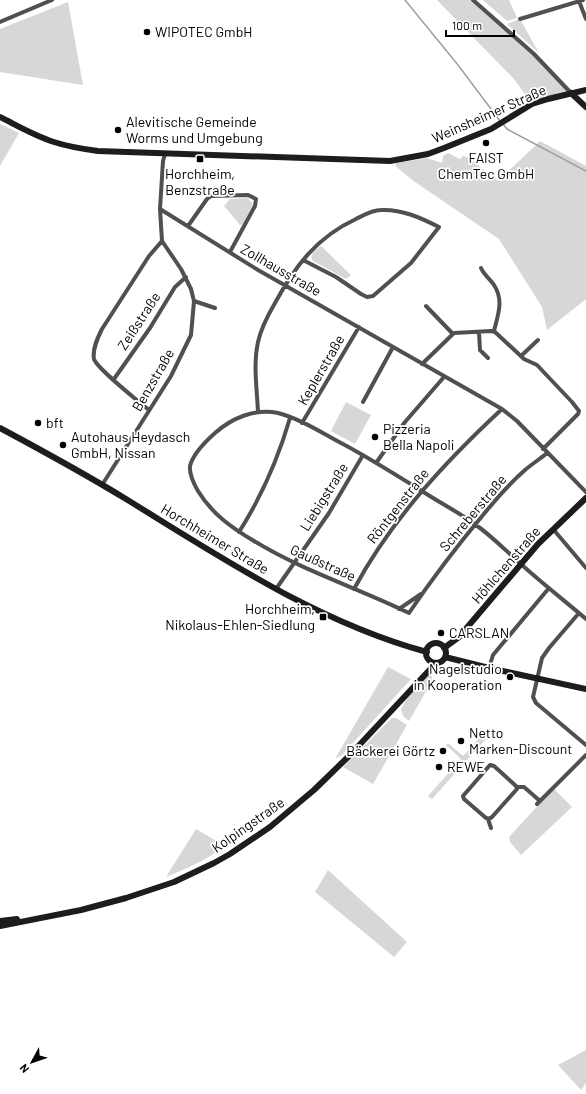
<svg xmlns="http://www.w3.org/2000/svg" width="586" height="1094" viewBox="0 0 586 1094" font-family="Barlow,sans-serif">
  <style>
    .green { fill: #d7d7d7 }
    .lines { fill: none; stroke-linecap: round; stroke-linejoin: round }
    .stream { stroke: #9e9e9e; stroke-width: 1.5 }
    .street { stroke: #505050; stroke-width: 4 }
    .secondary { stroke: #1d1d1d; stroke-width: 6 }
    .poi-dot { fill: #000; stroke: #fff; stroke-width: 1.5 }
    .labels { text-anchor: middle; stroke-width: 3.5; stroke-linejoin: round; paint-order: stroke }
    .poi-label { font-size: 14px; fill: #000; stroke: #fff; text-anchor: start }
    .street-label { font-size: 14px; fill: #000; stroke: #fff }
  </style>
  <rect width="100%" height="100%" fill="#fff"/>
  <path class="green" d="M 437,0 L 473,0 L 534,54 L 571,93 L 532,104 L 514,79 Z
    M 483,0 L 509,0 L 517,18 L 507,21 Z
    M 68,2 L 83,85 L 0,72 L 0,29 Z
    M 520,19 L 539,53 L 507,24 Z
    M 0,124 L 19,133 L 0,166 Z
    M 540,141 L 586,166 L 586,299 L 547,330 L 542,307 L 499,239 L 415,182 L 395,166 L 396,163 L 427,158 L 442,163 L 443,156 L 448,153 L 460,159 L 463,156 L 469,158 L 498,181 Z
    M 248,198 L 253,204 L 243,224 L 240,225 L 224,206 L 230,199 Z
    M 321,246 L 351,275 L 346,279 L 313,261 C 308,255 316,250 321,246 Z
    M 346,402 L 371,415 L 355,444 L 331,431 Z
    M 388,667 L 411,679 L 342,755 L 335,759 Z
    M 431,672 L 432,681 L 409,721 L 403,716 L 401,709 L 407,699 Z
    M 392,718 L 396,718 L 407,725 L 373,784 L 343,767 Z
    M 482,735 L 486,739 L 432,799 L 428,796 L 461,759 L 446,745 L 448,743 L 463,756 Z
    M 552,790 L 555,790 L 572,807 L 521,855 L 510,842 L 509,837 Z
    M 196,829 L 223,845 C 216,857 180,871 166,877 Z
    M 328,870 L 407,942 L 394,957 L 315,892 Z
    M 586,1050 L 586,1083 L 581,1090 L 558,1065 Z"/>
  <g class="lines">
    <path class="stream" d="M 405,0 L 458,65 L 500,121
      M 503,124 L 507,129 L 586,171"/>
    <path class="street" d="M 473,0 L 534,54 L 571,93
      M 579,1 L 586,19
      M 520,19 L 583,0
      M 0,22 L 52,0
      M 160,209 L 258,270 L 502,409 L 517,421 L 586,492
      M 188,226 L 207,199 L 211,196 L 248,195 L 256,199 L 255,206 L 230,252
      M 481,268 C 484,275 490,279 494,285 C 504,300 498,315 494,331
      M 194,301 L 215,308
      M 426,306 L 453,334
      M 479,332 L 480,350 L 488,358
      M 521,356 L 538,340
      M 422,364 L 454,333 L 491,331 L 495,332 L 524,359 L 537,365 L 572,402 L 579,411 L 578,414 L 543,449
      M 114,379 L 150,328 L 175,287 L 186,277
      M 363,402 L 393,347
      M 149,410 C 139,402 96,367 94,359 C 92,349 98,337 102,329 L 149,256 L 162,241
      M 258,412 C 257,389 253,365 258,342 C 261,328 268,315 275,303 C 295,266 317,237 356,219 C 364,215 372,210 381,210 C 402,209 421,218 439,227 L 411,263 L 373,296 L 367,297 L 361,294 L 336,277 L 303,260
      M 302,423 L 359,327
      M 547,453 C 540,459 532,464 525,470 C 510,483 496,499 483,515 C 457,546 432,579 409,613 C 358,588 303,571 254,541 C 232,528 212,514 198,491 C 194,484 189,475 190,466 C 193,454 206,441 215,433 C 232,418 255,408 278,413 C 301,419 322,433 343,444 C 371,459 398,476 425,493 C 442,504 460,513 476,525 C 493,537 507,552 522,565 C 543,584 565,601 586,619
      M 376,463 L 405,422 L 444,377
      M 102,485 L 171,376 L 191,335 L 194,301 L 191,289 L 181,269 L 162,241 L 160,209 L 163,161 L 165,154
      M 553,529 L 586,568
      M 239,532 C 262,496 278,459 290,418
      M 276,589 L 329,513 L 363,455
      M 354,589 C 391,520 445,462 502,409
      M 399,609 L 421,594
      M 579,613 L 549,648 L 542,658 L 533,697 L 536,703 L 586,745
      M 489,668 L 493,655 L 549,588
      M 490,765 L 494,766 L 516,786 L 517,789 L 492,817 L 489,819 L 486,818 L 464,799 L 463,796 Z
      M 517,787 L 524,787 L 540,801
      M 537,804 L 586,755
      M 488,819 L 491,828"/>
    <path class="secondary" d="M 571,93 L 586,107
      M 0,117 C 18,126 35,136 54,142 C 69,147 83,149 98,151 L 390,161 L 428,154 L 444,148 L 491,129 L 532,104 L 548,99 L 586,90
      M 0,428 C 43,451 85,474 126,499 C 222,558 317,622 427,652
      M426 653a10 10 0 1 1 20 0a10 10 0 1 1-20 0Z
      M 444,648 L 459,637 L 538,544 L 586,498
      M 445,657 L 489,668 L 586,689
      M 0,921 L 17,919
      M 0,926 L 81,910 L 126,898 L 174,882 L 214,863 L 230,854 L 270,827 L 314,790 L 350,755 L 436,663"/>
  </g>
  <g class="poi-dot">
    <circle cx="147" cy="32" r="4"/>
    <circle cx="118" cy="130" r="4"/>
    <circle cx="486" cy="143" r="4"/>
    <rect x="196" y="155" width="8" height="8" rx="2"/>
    <circle cx="38" cy="423" r="4"/>
    <circle cx="375" cy="437" r="4"/>
    <circle cx="63" cy="445" r="4"/>
    <rect x="319" y="613" width="8" height="8" rx="2"/>
    <circle cx="441" cy="633" r="4"/>
    <circle cx="510" cy="677" r="4"/>
    <circle cx="461" cy="741" r="4"/>
    <circle cx="443" cy="751" r="4"/>
    <circle cx="439" cy="767" r="4"/>
  </g>
  <g class="labels">
    <g class="poi-label">
      <text x="155" y="37">WIPOTEC GmbH</text>
      <text x="126" y="127">Alevitische Gemeinde<tspan x="126" dy="16">Worms und Umgebung</tspan></text>
      <text x="486" y="163" text-anchor="middle">FAIST<tspan x="486" dy="16">ChemTec GmbH</tspan></text>
      <text x="200" y="179" text-anchor="middle">Horchheim,<tspan x="200" dy="16">Benzstraße</tspan></text>
      <text x="46" y="428">bft</text>
      <text x="383" y="434">Pizzeria<tspan x="383" dy="16">Bella Napoli</tspan></text>
      <text x="71" y="442">Autohaus Heydasch<tspan x="71" dy="16">GmbH, Nissan</tspan></text>
      <text x="315" y="614" text-anchor="end">Horchheim,<tspan x="315" dy="16">Nikolaus-Ehlen-Siedlung</tspan></text>
      <text x="449" y="638">CARSLAN</text>
      <text x="502" y="674" text-anchor="end">Nagelstudio<tspan x="502" dy="16">in Kooperation</tspan></text>
      <text x="469" y="738">Netto<tspan x="469" dy="16">Marken-Discount</tspan></text>
      <text x="435" y="756" text-anchor="end">Bäckerei Görtz</text>
      <text x="447" y="772">REWE</text>
    </g>
    <g class="street-label">
      <text transform="translate(489 114) rotate(-24)" y="5">Weinsheimer Straße</text>
      <text transform="translate(281 270) rotate(30)" y="5">Zollhausstraße</text>
      <text transform="translate(139 321) rotate(-57)" y="5">Zeißstraße</text>
      <text transform="translate(321 370) rotate(-60)" y="5">Keplerstraße</text>
      <text transform="translate(153 380) rotate(-60)" y="5">Benzstraße</text>
      <text transform="translate(324 497) rotate(-58)" y="5">Liebigstraße</text>
      <text transform="translate(398 506) rotate(-52)" y="5">Röntgenstraße</text>
      <text transform="translate(473 513) rotate(-50)" y="5">Schreberstraße</text>
      <text transform="translate(215 539) rotate(31)" y="5">Horchheimer Straße</text>
      <text transform="translate(323 563) rotate(24)" y="5">Gaußstraße</text>
      <text transform="translate(506 565) rotate(-49)" y="5">Höhlchenstraße</text>
      <text transform="translate(248 825) rotate(-35)" y="5">Kolpingstraße</text>
    </g>
  </g>
  <g transform="translate(32 1062) rotate(230)" stroke="#ffffff" stroke-width="3" paint-order="stroke">
  <path d="M0-3L7 15L0 10L-7 15Z" fill="#000000"/>
  <text y="-6" font-size="11" font-weight="bold" text-anchor="middle" fill="#000000">N</text>
  </g>
  <path d="M446 30v6h68v-6" fill="none" stroke="#000000" stroke-width="2"/>
  <text x="452" y="30" font-size="12" fill="#000000" stroke="#ffffff" stroke-width="3" paint-order="stroke">100 m</text>
</svg>
